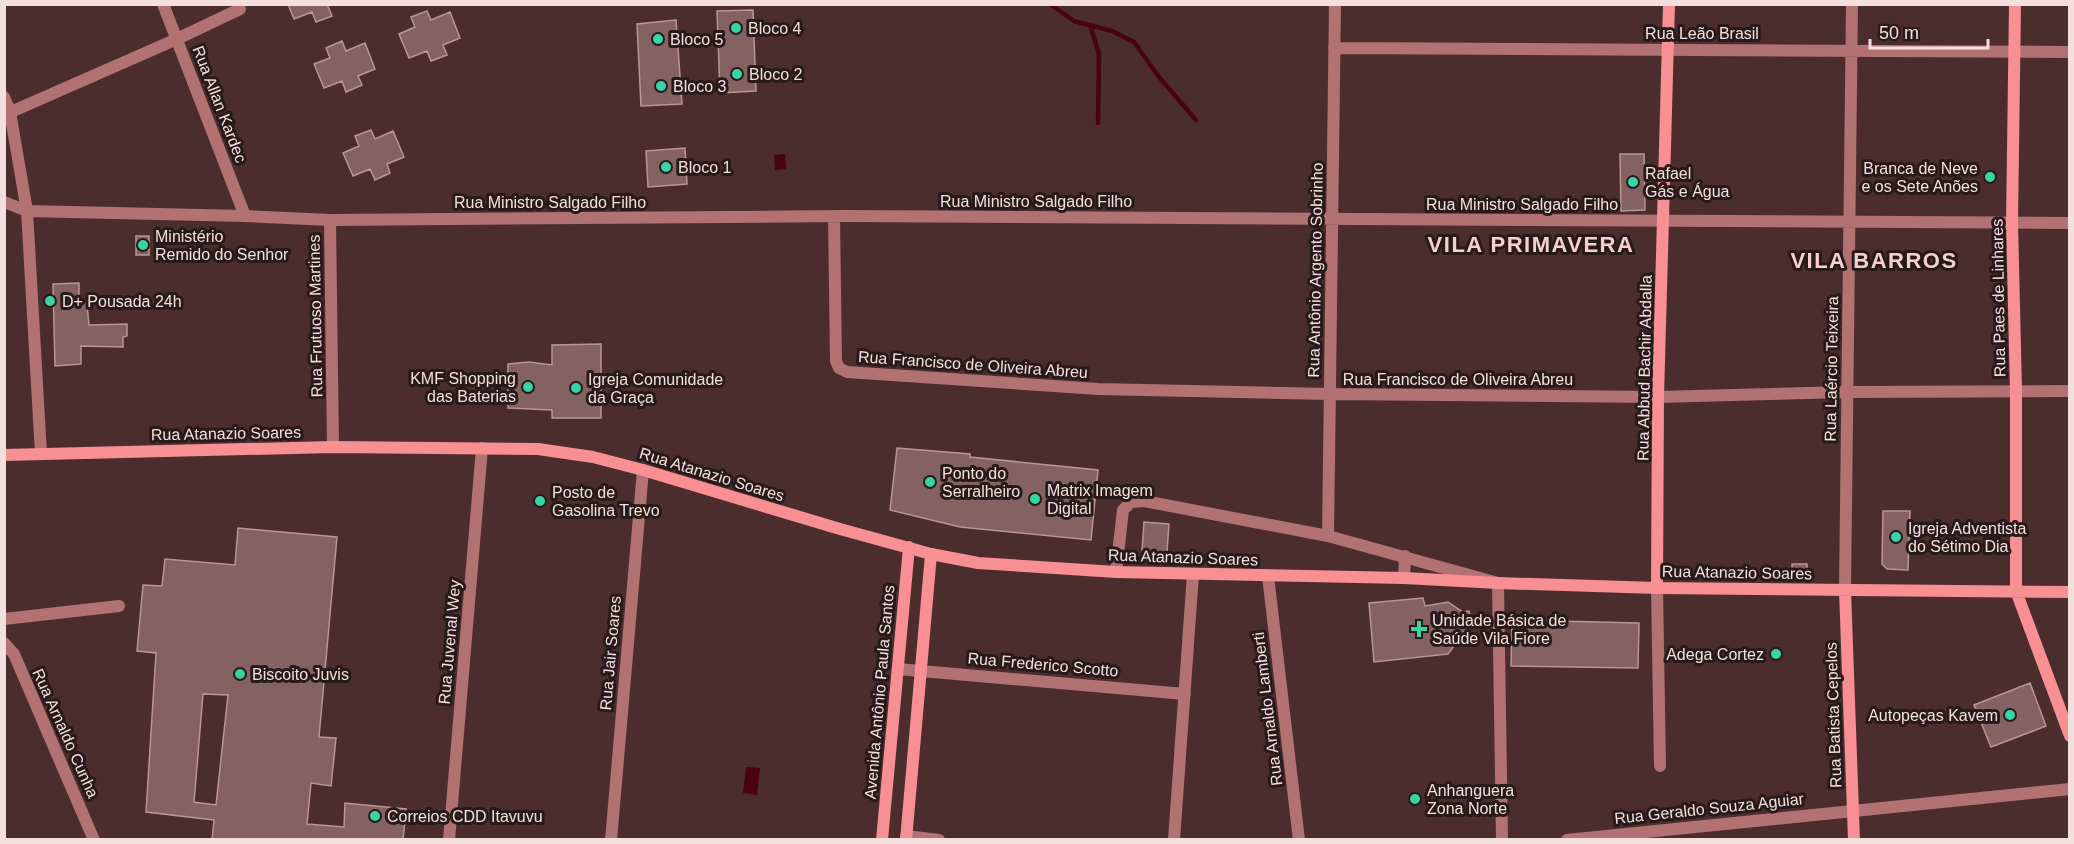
<svg xmlns="http://www.w3.org/2000/svg" width="2074" height="844" viewBox="0 0 2074 844" font-family="Arial,sans-serif">
  <style>
    .water { fill: #480210 }
    .lines { fill: none; stroke-linecap: round; stroke-linejoin: round }
    .stream { stroke: #480210; stroke-width: 4.5 }
    .building { fill: #846262; stroke: #bb9595; stroke-width: 1.5; fill-rule: evenodd }
    .street { stroke: #b27173; stroke-width: 12 }
    .secondary { stroke: #f78f93; stroke-width: 12 }
    .poi-dot { fill: #38d4a5; stroke: #281a1a; stroke-width: 2 }
    .labels { text-anchor: middle; stroke-width: 6; stroke-linejoin: round; paint-order: stroke }
    .poi-label { font-size: 16px; fill: #f4dfdf; stroke: #281a1a; text-anchor: start }
    .street-label { font-size: 16px; fill: #f4dfdf; stroke: #281a1a }
    .district-label { font-size: 22px; font-weight: bold; letter-spacing: 1.5px; fill: #f7cfcf; stroke: #281a1a }
  </style>
  <rect width="100%" height="100%" fill="#4c2d2e"/>
  <path class="water" d="M 785,154 L 786,169 L 775,170 L 774,155 Z
    M 746,767 L 760,768 L 757,795 L 743,793 Z"/>
  <g class="lines">
    <path class="stream" d="M 1050,4 L 1074,21 L 1112,31 L 1134,42 L 1159,77 L 1196,120
      M 1090,25 L 1099,54 L 1098,123"/>
  </g>
  <path class="building" d="M 288,4 L 327,4 L 332,16 L 316,22 L 312,12 L 294,19 Z
    M 753,10 L 756,91 L 720,93 L 717,11 Z
    M 427,11 L 431,20 L 450,12 L 460,38 L 443,45 L 447,55 L 431,61 L 427,51 L 409,58 L 399,34 L 415,27 L 411,17 Z
    M 676,20 L 682,104 L 641,106 L 637,24 Z
    M 342,41 L 346,51 L 365,43 L 375,69 L 358,76 L 362,85 L 346,92 L 342,81 L 324,88 L 314,64 L 330,58 L 326,48 Z
    M 371,130 L 375,139 L 393,131 L 404,157 L 387,164 L 390,173 L 375,180 L 370,169 L 353,176 L 343,153 L 359,146 L 355,136 Z
    M 685,148 L 687,184 L 648,187 L 646,151 Z
    M 1620,154 L 1644,154 L 1645,210 L 1621,211 Z
    M 136,236 L 149,236 L 149,255 L 136,255 Z
    M 79,283 L 79,304 L 87,304 L 89,325 L 127,324 L 127,336 L 123,337 L 123,347 L 81,346 L 81,364 L 55,366 L 53,284 Z
    M 601,344 L 601,418 L 552,418 L 552,410 L 508,408 L 508,364 L 529,362 L 552,365 L 552,345 Z
    M 897,448 L 970,454 L 970,457 L 1098,470 L 1091,540 L 960,527 L 890,510 Z
    M 1883,511 L 1910,511 L 1908,570 L 1887,569 L 1882,564 Z
    M 1144,522 L 1169,524 L 1167,552 L 1142,550 Z
    M 238,528 L 337,537 L 319,737 L 336,738 L 331,786 L 311,783 L 307,824 L 344,827 L 345,803 L 406,809 L 403,840 L 212,840 L 214,820 L 146,812 L 156,653 L 137,651 L 143,585 L 162,586 L 165,559 L 235,565 ZM 203,694 L 228,695 L 216,805 L 194,802 Z
    M 1792,564 L 1807,564 L 1807,577 L 1792,577 Z
    M 1423,598 L 1425,606 L 1448,602 L 1463,612 L 1469,611 L 1472,621 L 1448,654 L 1374,662 L 1369,603 Z
    M 1512,620 L 1639,623 L 1638,668 L 1511,666 Z
    M 2030,683 L 2046,726 L 1991,747 L 1974,705 Z"/>
  <g class="lines">
    <path class="street" d="M 163,4 L 245,216
      M 1334,48 L 2070,52
      M 4,97 L 10,112 L 27,211 L 41,454
      M 4,115 L 177,39 L 240,9
      M 4,202 L 27,211 L 245,216 L 330,220 L 845,216 L 2070,223
      M 834,216 L 836,361 L 839,368 L 847,372 L 1098,389 L 1330,394 L 1658,397 L 1847,392 L 2070,391
      M 330,220 L 333,447
      M 1328,536 L 1335,4
      M 1116,572 L 1123,510 L 1131,502 L 1144,501 L 1328,536 L 1498,583 L 1502,840
      M 1268,576 L 1299,840
      M 1404,578 L 1405,556
      M 1657,588 L 1660,766
      M 1845,590 L 1852,4
      M 4,619 L 119,606
      M 4,643 L 14,654 L 94,840
      M 898,669 L 1185,694
      M 906,836 L 939,840
      M 449,840 L 482,448
      M 611,840 L 643,470
      M 1174,840 L 1193,574
      M 1567,840 L 2070,789"/>
    <path class="secondary" d="M 2015,4 L 2012,222 L 2016,391 L 2016,591 L 2070,736
      M 4,455 L 333,447 L 538,449 L 593,457 L 643,470 L 840,529 L 931,554 L 978,563 L 1116,572 L 1404,578 L 1498,583 L 1657,588 L 2070,592
      M 1657,588 L 1658,397 L 1669,4
      M 1845,590 L 1854,840
      M 882,840 L 909,547
      M 906,840 L 931,554"/>
  </g>
  <g class="poi-dot">
    <circle cx="736" cy="28" r="6"/>
    <circle cx="658" cy="39" r="6"/>
    <circle cx="737" cy="74" r="6"/>
    <circle cx="661" cy="86" r="6"/>
    <circle cx="666" cy="167" r="6"/>
    <circle cx="1990" cy="177" r="6"/>
    <circle cx="1633" cy="182" r="6"/>
    <circle cx="143" cy="245" r="6"/>
    <circle cx="50" cy="301" r="6"/>
    <circle cx="528" cy="387" r="6"/>
    <circle cx="576" cy="388" r="6"/>
    <circle cx="930" cy="482" r="6"/>
    <circle cx="1035" cy="499" r="6"/>
    <circle cx="540" cy="501" r="6"/>
    <circle cx="1896" cy="537" r="6"/>
    <path d="M1416 620h6v6h6v6h-6v6h-6v-6h-6v-6h6z"/>
    <circle cx="1776" cy="654" r="6"/>
    <circle cx="240" cy="674" r="6"/>
    <circle cx="2010" cy="715" r="6"/>
    <circle cx="1415" cy="799" r="6"/>
    <circle cx="375" cy="816" r="6"/>
  </g>
  <g class="labels">
    <g class="poi-label">
      <text x="748" y="34">Bloco 4</text>
      <text x="670" y="45">Bloco 5</text>
      <text x="749" y="80">Bloco 2</text>
      <text x="673" y="92">Bloco 3</text>
      <text x="678" y="173">Bloco 1</text>
      <text x="1978" y="174" text-anchor="end">Branca de Neve<tspan x="1978" dy="18">e os Sete Anões</tspan></text>
      <text x="1645" y="179">Rafael<tspan x="1645" dy="18">Gás e Água</tspan></text>
      <text x="155" y="242">Ministério<tspan x="155" dy="18">Remido do Senhor</tspan></text>
      <text x="62" y="307">D+ Pousada 24h</text>
      <text x="516" y="384" text-anchor="end">KMF Shopping<tspan x="516" dy="18">das Baterias</tspan></text>
      <text x="588" y="385">Igreja Comunidade<tspan x="588" dy="18">da Graça</tspan></text>
      <text x="942" y="479">Ponto do<tspan x="942" dy="18">Serralheiro</tspan></text>
      <text x="1047" y="496">Matrix Imagem<tspan x="1047" dy="18">Digital</tspan></text>
      <text x="552" y="498">Posto de<tspan x="552" dy="18">Gasolina Trevo</tspan></text>
      <text x="1908" y="534">Igreja Adventista<tspan x="1908" dy="18">do Sétimo Dia</tspan></text>
      <text x="1432" y="626">Unidade Básica de<tspan x="1432" dy="18">Saúde Vila Fiore</tspan></text>
      <text x="1764" y="660" text-anchor="end">Adega Cortez</text>
      <text x="252" y="680">Biscoito Juvis</text>
      <text x="1998" y="721" text-anchor="end">Autopeças Kavem</text>
      <text x="1427" y="796">Anhanguera<tspan x="1427" dy="18">Zona Norte</tspan></text>
      <text x="387" y="822">Correios CDD Itavuvu</text>
    </g>
    <g class="street-label">
      <text x="1702" y="39">Rua Leão Brasil</text>
      <text transform="translate(220 104) rotate(69)" y="6">Rua Allan Kardec</text>
      <text x="1036" y="207">Rua Ministro Salgado Filho</text>
      <text x="550" y="208">Rua Ministro Salgado Filho</text>
      <text x="1522" y="210">Rua Ministro Salgado Filho</text>
      <text transform="translate(1315 270) rotate(-89)" y="6">Rua Antônio Argento Sobrinho</text>
      <text transform="translate(1998 298) rotate(-91)" y="6">Rua Paes de Linhares</text>
      <text transform="translate(315 316) rotate(-91)" y="6">Rua Frutuoso Martines</text>
      <text transform="translate(973 364) rotate(4)" y="6">Rua Francisco de Oliveira Abreu</text>
      <text transform="translate(1644 368) rotate(-89)" y="6">Rua Abbud Bachir Abdalla</text>
      <text transform="translate(1831 369) rotate(-89)" y="6">Rua Laércio Teixeira</text>
      <text x="1458" y="385">Rua Francisco de Oliveira Abreu</text>
      <text transform="translate(226 433) rotate(-1)" y="6">Rua Atanazio Soares</text>
      <text transform="translate(712 474) rotate(17)" y="6">Rua Atanazio Soares</text>
      <text transform="translate(1183 557) rotate(2)" y="6">Rua Atanazio Soares</text>
      <text transform="translate(1737 572) rotate(1)" y="6">Rua Atanazio Soares</text>
      <text transform="translate(449 642) rotate(-85)" y="6">Rua Juvenal Wey</text>
      <text transform="translate(610 653) rotate(-85)" y="6">Rua Jair Soares</text>
      <text transform="translate(1043 664) rotate(5)" y="6">Rua Frederico Scotto</text>
      <text transform="translate(879 692) rotate(-85)" y="6">Avenida Antônio Paula Santos</text>
      <text transform="translate(1267 709) rotate(-97)" y="6">Rua Arnaldo Lamberti</text>
      <text transform="translate(1833 715) rotate(-92)" y="6">Rua Batista Cepelos</text>
      <text transform="translate(66 733) rotate(66)" y="6">Rua Arnaldo Cunha</text>
      <text transform="translate(1709 808) rotate(-6)" y="6">Rua Geraldo Souza Aguiar</text>
    </g>
    <g class="district-label">
      <text x="1531" y="252">VILA PRIMAVERA</text>
      <text x="1874" y="268">VILA BARROS</text>
    </g>
  </g>
  <rect width="2074" height="844" fill="none" stroke="#f4dfdf" stroke-width="12"/>
  <path d="M1870 39v9h118v-9" fill="none" stroke="#f4dfdf" stroke-width="3"/>
  <text x="1879" y="39" font-size="18" fill="#f4dfdf" stroke="#281a1a" stroke-width="4.5" paint-order="stroke">50 m</text>
</svg>
